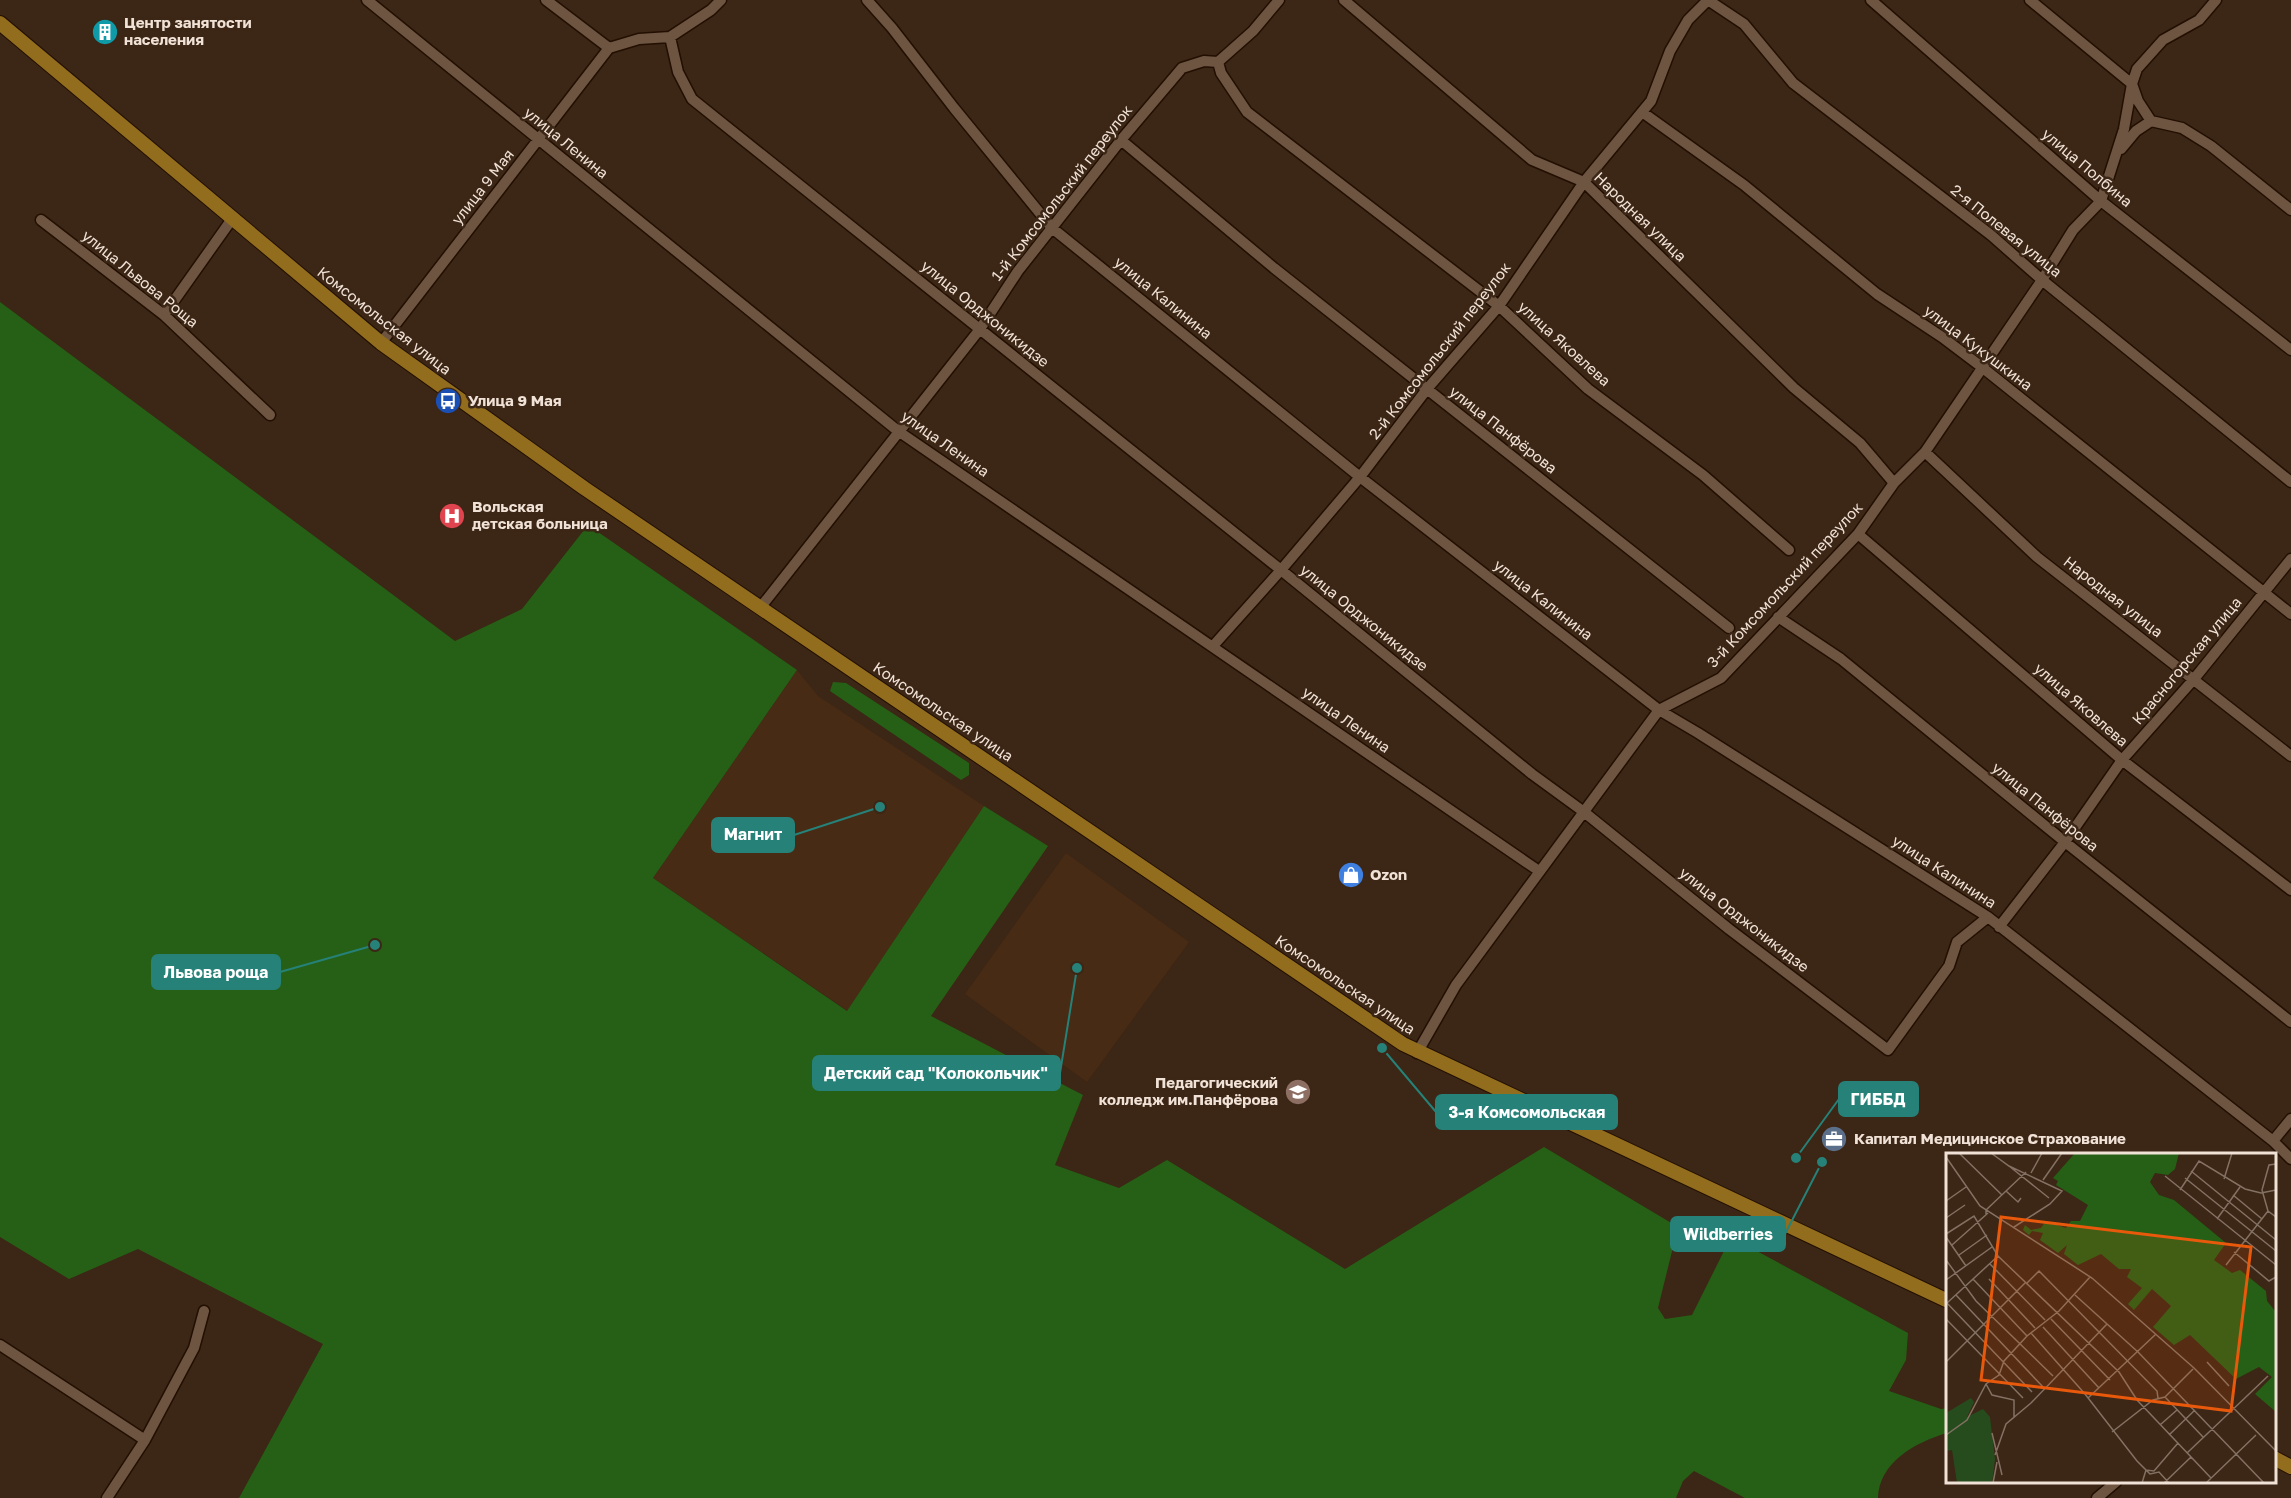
<svg xmlns="http://www.w3.org/2000/svg" width="2291" height="1498" viewBox="0 0 2291 1498" font-family="'Golos Text',sans-serif">
  <style>
    .built { fill: #472b15 }
    .forest { fill: #256016 }
    .lines { fill: none; stroke-linecap: round; stroke-linejoin: round }
    .minor-casing { stroke: #220f01; stroke-width: 13 }
    .major-casing { stroke: #220f01; stroke-width: 16 }
    .minor { stroke: #6e5542; stroke-width: 10 }
    .major { stroke: #926d1d; stroke-width: 14 }
    .labels { text-anchor: middle; stroke-width: 5; stroke-linejoin: round; paint-order: stroke }
    .poi-label { font-size: 15px; font-weight: bold; fill: #f1e2d7; stroke: #3c2615; text-anchor: start }
    .street-label { font-size: 15px; fill: #f1e2d7; stroke: #3c2615 }
    .inset-road { fill: none; stroke: #847163; stroke-width: 1.5 }
    .view { fill: #e8590c; fill-opacity: 0.15; stroke: #e8590c; stroke-width: 3 }
    .inset-edge { fill: none; stroke: #f1e2d7; stroke-width: 3 }
    .leader { fill: none; stroke: #268178; stroke-width: 2 }
    .callout-dot { fill: #268178; stroke: #3c2615; stroke-width: 2 }
    .callout { fill: #268178; stroke: #268178; stroke-width: 2 }
    .callout-label { font-size: 16px; text-anchor: middle; font-weight: bold; fill: #fff }
  </style>
  <rect width="100%" height="100%" fill="#3c2615"/>
  <path class="built" d="M 797,670 L 818,696 L 984,806 L 848,1011 L 653,878 Z
    M 1066,853 L 1189,942 L 1087,1082 L 965,994 Z"/>
  <path class="forest" d="M 0,302 L 455,641 L 522,609 L 588,525 L 797,670 L 653,878 L 847,1011 L 984,806 L 1048,846 L 931,1016 L 1083,1095 L 1055,1165 L 1119,1188 L 1167,1160 L 1345,1269 L 1544,1147 L 1678,1227 L 1658,1308 L 1665,1319 L 1692,1315 L 1731,1237 L 1908,1333 L 1906,1360 L 1889,1391 L 1941,1409 L 1947,1408 L 1947,1433 C 1916,1442 1879,1462 1878,1498 L 1745,1498 L 1694,1471 L 1683,1481 L 1676,1498 L 239,1498 L 323,1344 L 138,1249 L 69,1279 L 0,1237 Z
    M 833,682 L 846,683 L 969,763 L 969,775 L 961,780 L 830,691 Z"/>
  <g class="lines">
    <g class="minor-casing">
      <path id="minor" d="M 367,0 L 898,431 L 1539,871
        M 546,0 L 609,48
        M 867,0 L 892,28 L 954,108 L 1052,228 L 1360,477 L 1659,710 L 1698,733 L 1988,917 L 2273,1141 L 2291,1159
        M 1344,0 L 1532,160 L 1584,182 L 1794,388 L 1860,443 L 1894,483
        M 1708,0 L 1744,24 L 1793,83 L 1991,235 L 2042,280 L 2291,482
        M 1871,0 L 2101,201 L 2291,350
        M 2030,0 L 2132,84 L 2138,101 L 2151,121 L 2182,128 L 2211,146 L 2291,210
        M 670,37 L 678,72 L 692,99 L 1281,570 L 1532,774 L 1584,812 L 1729,929 L 1888,1050 L 1949,966 L 1957,942 L 1988,917
        M 609,48 L 639,39 L 670,37 L 711,10 L 721,0
        M 1218,62 L 1221,73 L 1247,112 L 1499,306 L 1588,389 L 1703,475 L 1789,550
        M 1642,112 L 1744,185 L 1877,294 L 1942,337 L 1983,368 L 2291,614
        M 1121,140 L 1274,268 L 1729,628
        M 2121,149 L 2136,131 L 2151,121
        M 41,220 L 164,315 L 270,415
        M 164,315 L 232,219
        M 381,343 L 609,48
        M 1925,452 L 2037,557 L 2291,756
        M 1858,534 L 2122,760 L 2291,890
        M 760,608 L 980,329 L 1018,271 L 1121,140 L 1182,68 L 1204,61 L 1218,62 L 1253,31 L 1279,0
        M 1778,617 L 1841,659 L 2065,842 L 2291,1022
        M 1213,646 L 1281,570 L 1360,477 L 1427,389 L 1499,306 L 1584,182 L 1651,101 L 1670,51 L 1688,20 L 1708,0
        M 1999,927 L 2065,842 L 2122,760 L 2194,679 L 2291,559
        M 1417,1053 L 1456,985 L 1659,710 L 1721,678 L 1858,534 L 1894,483 L 1925,452 L 2042,280 L 2073,230 L 2101,201 L 2124,129 L 2132,84 L 2137,69 L 2163,40 L 2199,20 L 2216,0
        M 2273,1141 L 2291,1119
        M 0,1345 L 145,1440
        M 107,1498 L 145,1440 L 194,1348 L 204,1311
        M 2097,1498 L 2116,1482"/>
    </g>
    <g class="major-casing">
      <path id="major" d="M 0,23 L 381,343 L 584,488 L 1403,1044 L 1948,1301
        M 2274,1458 L 2291,1467"/>
    </g>
    <use href="#minor" class="minor"/>
    <use href="#major" class="major"/>
  </g>
  <defs>
    <g id="building-disc" transform="scale(1.35)"><circle r="9.5" fill="#0f9aa8" stroke="#3c2615"/><path d="M-4-6H4V6H1V3H-1V6H-4ZM-2.5-4.3h1.7v1.8h-1.7ZM.8-4.3h1.7v1.8H.8ZM-2.5-1h1.7V.8h-1.7ZM.8-1h1.7V.8H.8Z" fill="#fff"/></g>
    <g id="bus-disc" transform="scale(1.35)"><circle r="9.5" fill="#1a4fb4" stroke="#3c2615"/><path d="M-5-6H5V4H4V6H2V4H-2V6H-4V4H-5ZM-3.5-4V0h7V-4ZM-3.5 1.2v1.5H-2V1.2ZM2 1.2v1.5H3.5V1.2Z" fill="#fff"/></g>
    <g id="hospital-disc" transform="scale(1.35)"><circle r="9.5" fill="#e0444e" stroke="#3c2615"/><path d="M-5-5h3v3.5h4V-5h3V5h-3V1.5h-4V5h-3Z" fill="#fff"/></g>
    <g id="shop-disc" transform="scale(1.35)"><circle r="9.5" fill="#3f7fe0" stroke="#3c2615"/><path d="M-5-2.5h2.3a2.7 3.5 0 0 1 5.4 0H5L5.5 6h-11ZM-1.5-2.5h3a1.5 2.3 0 0 0-3 0Z" fill="#fff"/></g>
    <g id="university-disc" transform="scale(1.35)"><circle r="9.5" fill="#8d6e63" stroke="#3c2615"/><path d="M0-5L7-2L0 1L-7-2ZM-4 1L0 2.5L4 1V4Q0 6-4 4Z" fill="#fff"/></g>
    <g id="office-disc" transform="scale(1.35)"><circle r="9.5" fill="#5c6f8a" stroke="#3c2615"/><path d="M-6-3h4V-5.5h4V-3h4V5H-6ZM-1-4.5V-3h2v-1.5ZM-6 0V1H6V0Z" fill="#fff"/></g>
  </defs>
  <g fill-rule="evenodd">
    <use href="#building-disc" x="105" y="32"/>
    <use href="#bus-disc" x="448" y="401"/>
    <use href="#hospital-disc" x="452" y="516"/>
    <use href="#shop-disc" x="1351" y="875"/>
    <use href="#university-disc" x="1298" y="1092"/>
    <use href="#office-disc" x="1834" y="1139"/>
  </g>
  <g class="labels">
    <g class="poi-label">
      <text x="124" y="28">Центр занятости<tspan x="124" dy="17">населения</tspan></text>
      <text x="468" y="406">Улица 9 Мая</text>
      <text x="472" y="512">Вольская<tspan x="472" dy="17">детская больница</tspan></text>
      <text x="1370" y="880">Ozon</text>
      <text x="1278" y="1088" text-anchor="end">Педагогический<tspan x="1278" dy="17">колледж им.Панфёрова</tspan></text>
      <text x="1854" y="1144">Капитал Медицинское Страхование</text>
    </g>
    <g class="street-label">
      <text transform="translate(566 143) rotate(39)" y="5">улица Ленина</text>
      <text transform="translate(2087 168) rotate(40)" y="5">улица Полбина</text>
      <text transform="translate(483 187) rotate(-52)" y="5">улица 9 Мая</text>
      <text transform="translate(1062 193) rotate(-52)" y="5">1-й Комсомольский переулок</text>
      <text transform="translate(1640 217) rotate(44)" y="5">Народная улица</text>
      <text transform="translate(2006 231) rotate(39)" y="5">2-я Полевая улица</text>
      <text transform="translate(140 279) rotate(39)" y="5">улица Львова Роща</text>
      <text transform="translate(1163 298) rotate(39)" y="5">улица Калинина</text>
      <text transform="translate(985 314) rotate(39)" y="5">улица Орджоникидзе</text>
      <text transform="translate(384 321) rotate(38)" y="5">Комсомольская улица</text>
      <text transform="translate(1564 344) rotate(42)" y="5">улица Яковлева</text>
      <text transform="translate(1978 348) rotate(37)" y="5">улица Кукушкина</text>
      <text transform="translate(1440 351) rotate(-52)" y="5">2-й Комсомольский переулок</text>
      <text transform="translate(1503 430) rotate(38)" y="5">улица Панфёрова</text>
      <text transform="translate(945 444) rotate(35)" y="5">улица Ленина</text>
      <text transform="translate(1785 585) rotate(-47)" y="5">3-й Комсомольский переулок</text>
      <text transform="translate(2113 597) rotate(38)" y="5">Народная улица</text>
      <text transform="translate(1543 600) rotate(38)" y="5">улица Калинина</text>
      <text transform="translate(1364 618) rotate(39)" y="5">улица Орджоникидзе</text>
      <text transform="translate(2187 661) rotate(-50)" y="5">Красногорская улица</text>
      <text transform="translate(2081 705) rotate(41)" y="5">улица Яковлева</text>
      <text transform="translate(943 712) rotate(34)" y="5">Комсомольская улица</text>
      <text transform="translate(1346 720) rotate(35)" y="5">улица Ленина</text>
      <text transform="translate(2045 807) rotate(39)" y="5">улица Панфёрова</text>
      <text transform="translate(1944 872) rotate(33)" y="5">улица Калинина</text>
      <text transform="translate(1744 920) rotate(38)" y="5">улица Орджоникидзе</text>
      <text transform="translate(1345 985) rotate(34)" y="5">Комсомольская улица</text>
    </g>
  </g>
  <g transform="translate(1946 1153)">
    <rect width="330" height="330" fill="#3c2615"/>
    <path d="M 25,245 L 28,249 L 21,264 L 37,256 L 44,264 L 49,306 L 46,330 L 11,330 L 6,297 L 0,298 L 0,260 Z" fill="#264c1e"/>
    <path d="M 129,0 L 233,0 L 229,16 L 222,22 L 209,20 L 204,29 L 213,42 L 228,47 L 280,90 L 268,107 L 286,120 L 294,117 L 320,138 L 321,148 L 330,159 L 330,259 L 309,241 L 326,224 L 313,214 L 290,226 L 244,182 L 228,192 L 207,174 L 225,153 L 206,136 L 188,157 L 182,151 L 196,135 L 181,124 L 185,116 L 173,116 L 155,101 L 132,112 L 118,101 L 121,92 L 112,100 L 94,87 L 97,80 L 86,78 L 83,82 L 77,77 L 79,72 L 85,77 L 95,75 L 100,68 L 120,75 L 125,68 L 134,68 L 142,52 L 110,32 L 112,28 L 107,25 Z" fill="#256016"/>
    <path class="inset-road" d="M 13,0 L 56,42M 45,0 L 63,13 L 116,38 L 104,51 L 68,74M 0,4 L 34,53 L 146,125 L 248,215 L 330,298M 330,11 L 323,12 L 316,37 L 322,58 L 330,64M 63,13 L 103,45M 245,18 L 330,87M 85,20 L 96,0M 219,23 L 330,112M 239,25 L 330,98M 278,26 L 286,0M 97,27 L 116,0M 234,37 L 253,8 L 299,36 L 315,40 L 330,37M 60,38 L 72,49 L 75,45M 287,42 L 316,66M 0,48 L 20,34M 40,61 L 40,57 L 80,19M 0,65 L 19,52M 271,66 L 294,34M 0,81 L 28,63 L 52,103 L 173,219 L 191,247 L 265,325M 0,84 L 20,113M 6,92 L 42,60M 288,99 L 323,128 L 330,124M 13,102 L 41,82M 0,107 L 30,148 L 107,223M 44,111 L 99,167M 280,112 L 322,58M 27,126 L 81,183M 43,126 L 89,175M 0,127 L 46,94M 80,131 L 93,118 L 211,238 L 212,245M 10,142 L 98,235M 129,142 L 192,199 L 318,330M 0,149 L 86,239M 1,150 L 52,103M 0,166 L 77,245M 105,166 L 164,227M 97,174 L 153,235M 85,180 L 139,241 L 191,308 L 204,321 L 213,319 L 223,330M 0,209 L 79,130M 261,209 L 283,233M 40,231 L 46,242 L 68,247 L 68,264M 219,244 L 257,284M 219,244 L 247,216M 142,245 L 210,181M 214,272 L 231,257M 166,279 L 207,247 L 219,244M 46,280 L 56,322M 0,282 L 21,267 L 40,231 L 53,222 L 58,208 L 81,183 L 113,158 L 144,124M 223,282 L 249,257M 241,300 L 322,223M 49,302 L 60,271 L 85,250 L 161,171M 47,330 L 51,309M 196,330 L 200,317 L 208,318 L 232,290M 218,330 L 245,304M 260,330 L 310,282"/>
    <path class="view" d="M 55,64 L 305,94 L 285,258 L 35,227 Z"/>
    <rect width="330" height="330" class="inset-edge"/>
  </g>
  <path class="leader" d="M880 807L794 835M375 945L280 972M1077 968L1060 1073M1796 1158L1839 1099M1382 1048L1436 1112M1822 1162L1785 1234"/>
  <g class="callout-dot">
    <circle cx="880" cy="807" r="6"/>
    <circle cx="375" cy="945" r="6"/>
    <circle cx="1077" cy="968" r="6"/>
    <circle cx="1796" cy="1158" r="6"/>
    <circle cx="1382" cy="1048" r="6"/>
    <circle cx="1822" cy="1162" r="6"/>
  </g>
  <g class="callout">
    <rect x="712" y="818" width="82" height="34" rx="6"/>
    <rect x="152" y="955" width="128" height="34" rx="6"/>
    <rect x="813" y="1056" width="247" height="34" rx="6"/>
    <rect x="1839" y="1082" width="79" height="34" rx="6"/>
    <rect x="1436" y="1095" width="181" height="34" rx="6"/>
    <rect x="1671" y="1217" width="114" height="34" rx="6"/>
  </g>
  <g class="callout-label">
    <text x="753" y="840">Магнит</text>
    <text x="216" y="978">Львова роща</text>
    <text x="936" y="1079">Детский сад "Колокольчик"</text>
    <text x="1878" y="1105">ГИББД</text>
    <text x="1527" y="1118">3-я Комсомольская</text>
    <text x="1728" y="1240">Wildberries</text>
  </g>
</svg>
